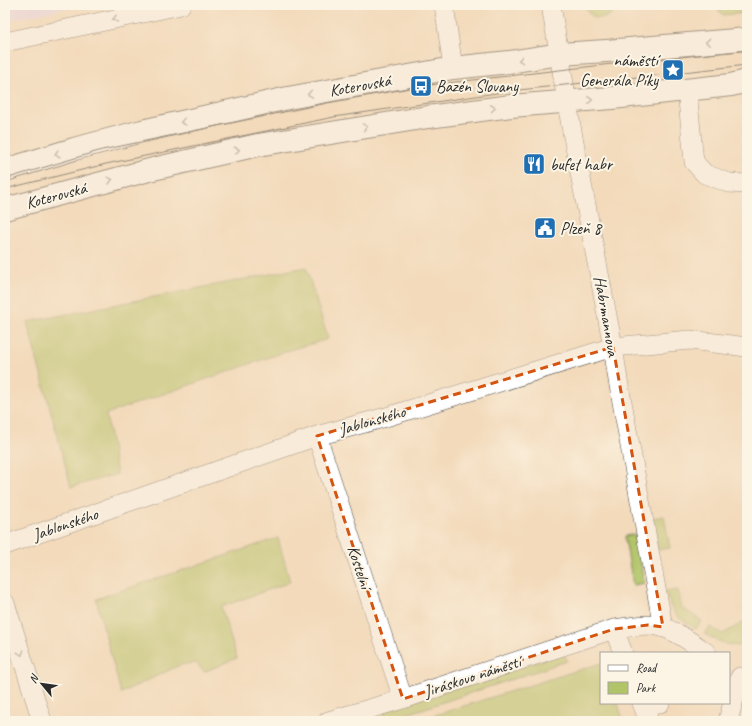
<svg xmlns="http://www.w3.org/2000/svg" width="752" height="726" viewBox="0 0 752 726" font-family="Caveat,sans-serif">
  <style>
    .built { fill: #e4d3f2 }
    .green { fill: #b1c468; stroke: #6e784a }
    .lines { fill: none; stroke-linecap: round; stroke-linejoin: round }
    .street-casing { stroke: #494541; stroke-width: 20 }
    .secondary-casing { stroke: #494541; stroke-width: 24 }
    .street { stroke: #fff; stroke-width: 19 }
    .secondary { stroke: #fff; stroke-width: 22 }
    .tram { stroke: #2b2b2b; stroke-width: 1 }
    .oneway { stroke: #a0a0a0 }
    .marked { fill: none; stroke: #d5540f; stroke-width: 3; stroke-dasharray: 8 5; stroke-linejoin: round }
    .labels { text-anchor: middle; stroke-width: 4; stroke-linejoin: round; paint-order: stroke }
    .poi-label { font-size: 17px; fill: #2b2b2b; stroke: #fcf5e5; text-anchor: start }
    .street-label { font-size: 17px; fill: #2b2b2b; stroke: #fcf5e5 }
  </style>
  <rect width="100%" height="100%" fill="#fcf5e5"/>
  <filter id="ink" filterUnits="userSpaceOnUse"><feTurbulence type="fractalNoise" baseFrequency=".025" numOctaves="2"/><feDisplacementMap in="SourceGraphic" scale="8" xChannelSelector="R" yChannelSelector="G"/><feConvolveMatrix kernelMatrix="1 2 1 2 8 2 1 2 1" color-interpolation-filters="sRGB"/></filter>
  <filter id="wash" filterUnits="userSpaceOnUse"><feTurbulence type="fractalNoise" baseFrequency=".012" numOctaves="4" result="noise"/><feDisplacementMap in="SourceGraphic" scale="16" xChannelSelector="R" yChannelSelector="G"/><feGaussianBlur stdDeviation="0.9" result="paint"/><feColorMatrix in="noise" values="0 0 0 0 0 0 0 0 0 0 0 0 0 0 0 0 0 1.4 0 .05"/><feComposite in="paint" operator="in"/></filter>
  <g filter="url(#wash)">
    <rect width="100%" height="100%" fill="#f3dabb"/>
    <path class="built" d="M 5,5 L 81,5 L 5,21 Z"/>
    <path class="green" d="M 585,5 L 609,5 L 611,14 L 604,18 L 594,18 L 589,13 Z
      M 714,5 L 747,5 L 747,13 L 723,15 Z
      M 306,267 L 328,339 L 293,349 L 106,414 L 117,474 L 71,487 L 27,322 Z
      M 664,516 L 670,548 L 658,550 L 652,518 Z
      M 636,534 L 644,583 L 633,585 L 625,539 L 625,536 Z
      M 278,538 L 290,582 L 221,607 L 237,658 L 204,672 L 196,663 L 180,665 L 121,693 L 96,599 Z
      M 678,590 L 682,608 L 702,621 L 696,629 C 688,624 677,618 672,609 C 669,604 667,597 665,591 Z
      M 747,620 L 747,645 L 737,646 L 725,644 L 704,634 L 710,627 L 723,634 Z
      M 561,654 L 566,657 L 567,661 L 386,721 L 383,711 Z
      M 601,663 L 601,703 L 618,703 L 623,721 L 416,721 Z"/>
  </g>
  <g filter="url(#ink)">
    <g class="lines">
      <g class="street-casing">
        <path id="street" d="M 444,5 L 453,68
          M 551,5 L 571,126 L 613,347 L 618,380 L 663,627
          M 5,42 L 181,5
          M 687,90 L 694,162 L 705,174 L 729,183 L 747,184
          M 317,436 L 403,699
          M 5,545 L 317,436 L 386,417 L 613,347 L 690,340 L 747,347
          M 5,603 L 42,721
          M 614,629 L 623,653
          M 642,703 L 649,721
          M 644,708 L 660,703
          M 328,721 L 403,699 L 614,629 C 625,628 638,625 649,625 C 671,626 689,641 707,653
          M 728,721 L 740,677"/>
      </g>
      <g class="secondary-casing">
        <path id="secondary" d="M 5,170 L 74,149 L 142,131 L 288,98 L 453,68 L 509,62 L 560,54 L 606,51 L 747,39
          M 5,209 L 153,169 L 258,145 L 428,117 L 511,106 L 612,98 L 731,85 L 747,81"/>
      </g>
      <use href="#street" class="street"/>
      <use href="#secondary" class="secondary"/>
      <path class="tram" d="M 5,179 L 102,150 L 327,103 L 421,86 L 603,65 L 747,50
        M 5,189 L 106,164 L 334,117 L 510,91 L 747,65"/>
    </g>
    <defs><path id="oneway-chevron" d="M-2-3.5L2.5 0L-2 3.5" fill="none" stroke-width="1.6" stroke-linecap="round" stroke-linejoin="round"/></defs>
    <g class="oneway">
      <use href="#oneway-chevron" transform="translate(115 19) rotate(168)"/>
      <use href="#oneway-chevron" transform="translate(708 42) rotate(175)"/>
      <use href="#oneway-chevron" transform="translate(521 60) rotate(171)"/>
      <use href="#oneway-chevron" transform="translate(310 94) rotate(170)"/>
      <use href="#oneway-chevron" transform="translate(590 100) rotate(-5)"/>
      <use href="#oneway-chevron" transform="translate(493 108) rotate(-8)"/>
      <use href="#oneway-chevron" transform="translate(183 122) rotate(167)"/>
      <use href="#oneway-chevron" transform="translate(365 127) rotate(-9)"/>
      <use href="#oneway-chevron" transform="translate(237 150) rotate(-13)"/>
      <use href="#oneway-chevron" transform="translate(57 154) rotate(163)"/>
      <use href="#oneway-chevron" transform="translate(110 180) rotate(-15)"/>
      <use href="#oneway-chevron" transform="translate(21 653) rotate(73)"/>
    </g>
  </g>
  <path d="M0 0H752V726H0ZM 613,347 L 663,627 L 648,625 L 614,629 L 403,699 L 317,436 Z" fill="#f3dabb" fill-opacity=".55" fill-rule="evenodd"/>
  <path class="marked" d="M 613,347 L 663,627 L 648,625 L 614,629 L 403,699 L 317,436 Z"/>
  <defs>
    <g id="sight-square" transform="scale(1.15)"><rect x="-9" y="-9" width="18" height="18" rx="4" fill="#1f6fb2" stroke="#fcf5e5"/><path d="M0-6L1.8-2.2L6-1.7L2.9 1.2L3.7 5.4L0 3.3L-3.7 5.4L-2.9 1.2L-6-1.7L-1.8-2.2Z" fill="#fff"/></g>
    <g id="bus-square" transform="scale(1.15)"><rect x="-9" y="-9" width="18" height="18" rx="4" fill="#1f6fb2" stroke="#fcf5e5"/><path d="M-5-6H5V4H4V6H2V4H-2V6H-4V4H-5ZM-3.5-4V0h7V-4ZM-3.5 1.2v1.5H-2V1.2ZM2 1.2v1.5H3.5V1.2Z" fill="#fff"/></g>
    <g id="restaurant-square" transform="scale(1.15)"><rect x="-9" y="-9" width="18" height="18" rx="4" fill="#1f6fb2" stroke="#fcf5e5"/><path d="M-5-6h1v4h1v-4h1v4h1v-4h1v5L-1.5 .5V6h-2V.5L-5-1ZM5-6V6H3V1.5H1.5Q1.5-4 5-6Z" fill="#fff"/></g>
    <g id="civic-square" transform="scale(1.15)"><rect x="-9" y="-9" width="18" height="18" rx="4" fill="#1f6fb2" stroke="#fcf5e5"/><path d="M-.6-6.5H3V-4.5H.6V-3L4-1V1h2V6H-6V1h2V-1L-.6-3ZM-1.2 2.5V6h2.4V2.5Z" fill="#fff"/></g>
  </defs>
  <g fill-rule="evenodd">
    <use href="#sight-square" x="673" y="70"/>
    <use href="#bus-square" x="421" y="86"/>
    <use href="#restaurant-square" x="534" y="164"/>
    <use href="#civic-square" x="545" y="228"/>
  </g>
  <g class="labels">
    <g class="poi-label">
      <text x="658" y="66" text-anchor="end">náměstí<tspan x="658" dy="20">Generála Píky</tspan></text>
      <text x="436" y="92">Bazén Slovany</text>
      <text x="550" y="170">bufet habr</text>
      <text x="560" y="234">Plzeň 8</text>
    </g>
    <g class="street-label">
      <text transform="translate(360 85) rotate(-10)" y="6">Koterovská</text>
      <text transform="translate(56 195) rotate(-15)" y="6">Koterovská</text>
      <text transform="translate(607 316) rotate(80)" y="6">Habrmannova</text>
      <text transform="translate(372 420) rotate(-16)" y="6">Jablonského</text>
      <text transform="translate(65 524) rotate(-19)" y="6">Jablonského</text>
      <text transform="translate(360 567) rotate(72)" y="6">Kostelní</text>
      <text transform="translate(472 676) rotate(-18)" y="6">Jiráskovo náměstí</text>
    </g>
  </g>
  <rect width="752" height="726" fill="none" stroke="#fcf5e5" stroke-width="20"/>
  <rect x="600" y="652" width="130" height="52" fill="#fcf5e5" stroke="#a8a49b"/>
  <rect x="608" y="665" width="20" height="6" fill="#ffffff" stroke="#a8a49b"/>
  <text x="636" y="672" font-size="12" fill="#2b2b2b">Road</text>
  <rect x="608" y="682" width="20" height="12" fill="#b1c468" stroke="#a8a49b"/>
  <text x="636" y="692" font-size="12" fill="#2b2b2b">Park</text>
  <g transform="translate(42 684) rotate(299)" stroke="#fcf5e5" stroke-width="3" paint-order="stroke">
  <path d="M0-3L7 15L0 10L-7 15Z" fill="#2b2b2b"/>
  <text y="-6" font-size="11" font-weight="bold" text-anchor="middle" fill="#2b2b2b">N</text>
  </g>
</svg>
